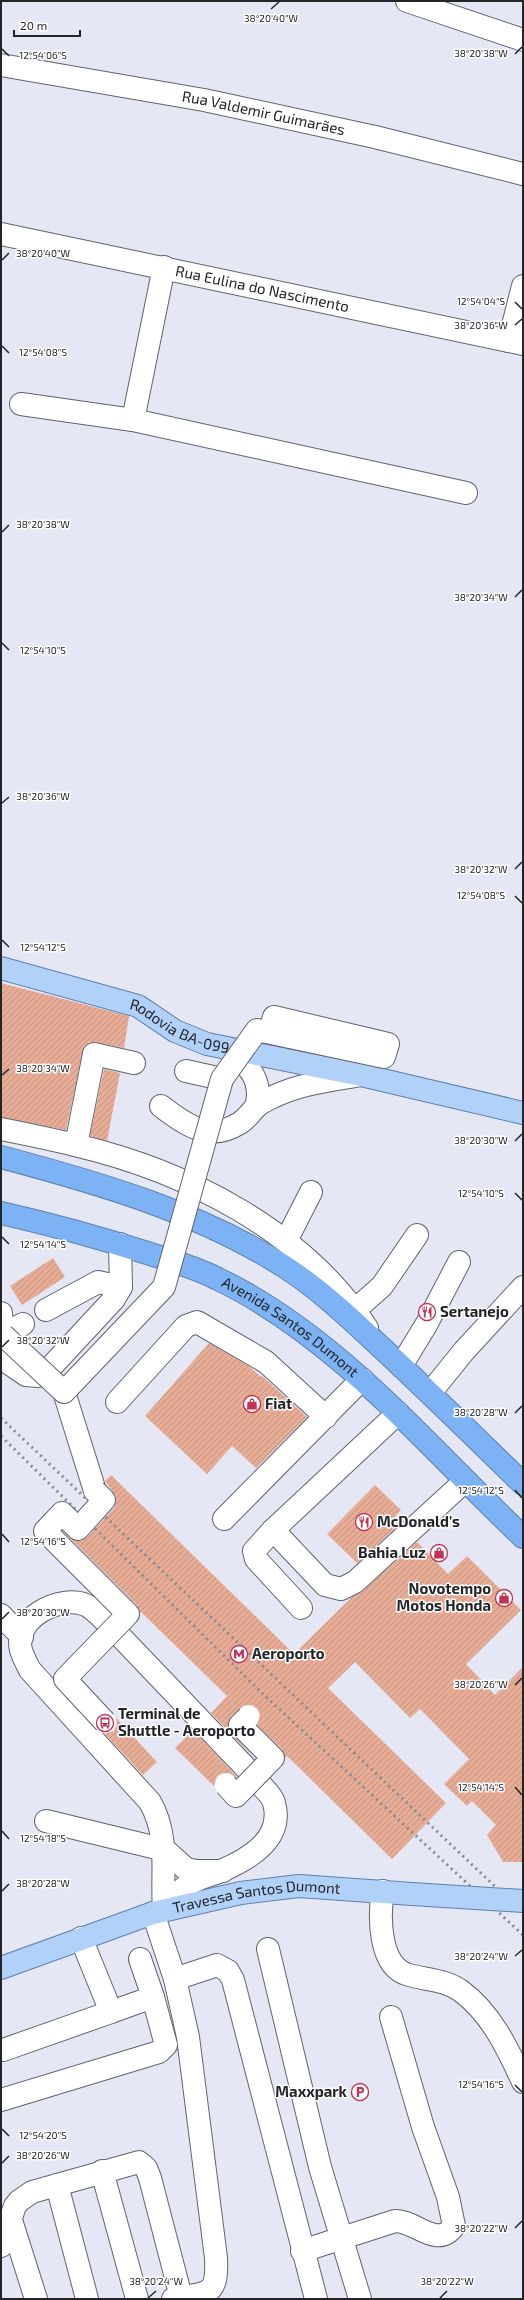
<svg xmlns="http://www.w3.org/2000/svg" width="524" height="2300" viewBox="0 0 524 2300" font-family="'Exo 2',sans-serif">
  <style>
    .building { fill: url(#building-hatch) }
    .lines { fill: none; stroke-linecap: round; stroke-linejoin: round }
    .minor-casing { stroke: #60636d; stroke-width: 24 }
    .major-casing { stroke: #5e81ad; stroke-width: 24 }
    .highway-casing { stroke: #5e81ad; stroke-width: 24 }
    .minor { stroke: #fff; stroke-width: 22 }
    .major { stroke: #b1d1f8; stroke-width: 22 }
    .highway { stroke: #7db3f4; stroke-width: 22 }
    .rail { stroke: #888a92; stroke-width: 3; stroke-dasharray: 2 4; stroke-linecap: butt }
    .minor-bridge-casing { stroke: #60636d; stroke-width: 24; stroke-linecap: butt }
    .major-bridge-casing { stroke: #5e81ad; stroke-width: 24; stroke-linecap: butt }
    .minor-bridge { stroke: #fff; stroke-width: 22 }
    .major-bridge { stroke: #b1d1f8; stroke-width: 22 }
    .ticks { fill: none; stroke: #242529; stroke-width: 1.5 }
    .labels { text-anchor: middle; stroke-width: 3; stroke-linejoin: round; paint-order: stroke }
    .street-label { font-size: 15px; fill: #242529; stroke: #fff }
    .poi-label { font-size: 15px; font-weight: bold; fill: #242529; stroke: #fff; text-anchor: start }
    .ticks-label { font-size: 10px; text-anchor: middle; fill: #242529; stroke: #fff; stroke-width: 3; stroke-linejoin: round; paint-order: stroke }
  </style>
  <defs>
    <pattern id="building-hatch" width="6" height="6" patternUnits="userSpaceOnUse"><rect width="6" height="6" fill="#e7ac96"/><path d="M-1 1l2-2M0 6l6-6M5 7l2-2" fill="none" stroke="#c69481"/></pattern>
  </defs>
  <rect width="100%" height="100%" fill="#e5e8f4"/>
  <path class="building" d="M 1,983 L 129,1016 L 124,1048 L 96,1042 L 90,1042 L 84,1046 L 66,1130 L 1,1117 Z
    M 104,1069 L 120,1073 L 107,1141 L 90,1136 Z
    M 53,1258 L 65,1277 L 22,1305 L 10,1286 Z
    M 209,1343 L 249,1366 L 261,1377 L 262,1376 L 307,1417 L 256,1468 L 232,1446 L 207,1474 L 145,1416 Z
    M 111,1475 L 294,1654 L 352,1597 L 363,1591 L 417,1542 L 448,1574 L 467,1556 L 521,1610 L 466,1664 L 495,1695 L 523,1667 L 523,1862 L 503,1862 L 487,1835 L 496,1825 L 472,1801 L 467,1806 L 444,1784 L 469,1759 L 420,1709 L 410,1718 L 355,1662 L 328,1688 L 446,1803 L 392,1859 L 287,1756 L 285,1758 L 282,1749 L 257,1725 L 260,1714 L 257,1708 L 252,1705 L 245,1705 L 231,1716 L 228,1728 L 255,1759 L 211,1713 L 227,1696 L 141,1612 L 140,1613 L 137,1605 L 70,1538 L 81,1541 L 87,1538 L 114,1508 L 116,1496 L 105,1481 Z
    M 375,1485 L 401,1510 L 394,1518 L 400,1524 L 357,1563 L 327,1534 Z
    M 116,1718 L 157,1762 L 143,1775 L 105,1734 L 114,1731 L 117,1725 Z
    M 193,1730 L 237,1777 L 236,1778 L 230,1773 L 223,1773 L 217,1776 L 214,1786 L 175,1748 Z"/>
  <g class="lines">
    <g class="minor-casing">
      <g id="minor">
        <path d="M 407,1 L 523,40"/>
        <path id="s1" d="M 1,65 L 204,100 L 375,137 L 523,174"/>
        <path id="s2" d="M 1,234 L 523,344"/>
        <path d="M 509,341 L 523,286"/>
        <path d="M 21,404 L 133,420 L 466,493"/>
        <path d="M 133,420 L 164,267"/>
        <path d="M 226,1048 C 247,1062 264,1080 256,1107"/>
        <path d="M 186,1071 L 222,1079"/>
        <path d="M 161,1106 C 184,1124 209,1142 238,1124 C 246,1120 250,1113 256,1107 C 261,1102 271,1098 277,1095 C 304,1083 333,1080 361,1075"/>
        <path d="M 1,1129 C 26,1134 51,1139 75,1145 C 186,1171 303,1230 367,1328"/>
        <path d="M 76,1145 L 94,1054 L 134,1063"/>
        <path d="M 286,1241 L 311,1192"/>
        <path d="M 46,1310 L 98,1282 L 121,1287"/>
        <path d="M 355,1310 L 382,1286 L 417,1235"/>
        <path d="M 1,1313 L 3,1335 L 23,1324"/>
        <path d="M 1,1358 L 26,1375 L 38,1376 L 49,1369 L 114,1299 L 121,1287 L 120,1244"/>
        <path d="M 401,1366 L 426,1325 L 459,1262"/>
        <path d="M 64,1392 L 95,1491"/>
        <path d="M 430,1393 L 464,1351 L 523,1287"/>
        <path d="M 117,1402 L 186,1326 L 197,1322 L 266,1362 L 326,1417"/>
        <path d="M 224,1519 L 362,1379"/>
        <path d="M 273,1530 L 325,1585 L 341,1589 L 355,1582 L 465,1481"/>
        <path d="M 301,1608 L 256,1559 L 254,1551 L 273,1530 L 398,1413"/>
        <path d="M 1,1615 L 22,1637"/>
        <path d="M 107,1623 C 101,1617 94,1609 86,1605 C 59,1594 13,1619 21,1650 C 23,1657 27,1664 30,1670 L 150,1802 C 170,1837 161,1872 164,1909"/>
        <path d="M 119,1635 L 246,1768"/>
        <path d="M 46,1821 L 165,1850 L 186,1869 L 197,1871 L 223,1871"/>
        <path d="M 383,1891 C 379,1915 378,1967 409,1975 C 427,1980 446,1980 461,1991 C 491,2013 508,2049 523,2082"/>
        <path d="M 173,1908 C 176,1900 178,1892 185,1887 C 195,1878 210,1876 221,1871 C 249,1859 284,1839 274,1803 C 272,1795 264,1789 259,1783"/>
        <path d="M 153,1913 L 175,1979 L 188,2037 L 216,2258 C 218,2298 207,2292 173,2299"/>
        <path d="M 268,1949 L 320,2167 L 360,2299"/>
        <path d="M 140,1959 L 153,1997"/>
        <path d="M 175,1979 L 217,1965 L 228,1971 L 233,1980 L 316,2299"/>
        <path d="M 3,2050 L 111,2012"/>
        <path d="M 1,2100 L 159,2052 L 166,2045 L 153,1997 L 111,2012 L 81,1938"/>
        <path d="M 102,2171 L 137,2299"/>
        <path d="M 57,2185 L 87,2299"/>
        <path d="M 10,2217 L 36,2299"/>
        <path d="M 1,2246 L 15,2206 L 19,2201 L 32,2192 L 139,2162 L 146,2168 L 150,2178 L 181,2297"/>
        <path d="M 302,2251 L 395,2221 C 415,2220 437,2250 454,2226 L 448,2197 L 423,2127 L 391,2017"/>
      </g>
    </g>
    <g class="major-casing">
      <g id="major">
        <path id="s3" d="M 1,968 L 138,1006 L 175,1031 L 207,1044 L 361,1075 L 523,1113"/>
        <path id="s4" d="M 1,1968 L 153,1913 L 241,1893 L 299,1886 L 412,1894"/>
      </g>
    </g>
    <g class="highway-casing">
      <g id="highway">
        <path d="M 1,1157 C 99,1183 199,1212 285,1267 C 322,1291 352,1320 384,1350 C 431,1394 477,1439 523,1484"/>
        <path id="s5" d="M 1,1213 C 49,1224 97,1237 144,1252 C 169,1260 195,1267 218,1279 C 337,1336 429,1448 523,1537"/>
      </g>
    </g>
    <use href="#minor" class="minor"/>
    <use href="#major" class="major"/>
    <use href="#highway" class="highway"/>
    <path class="rail" d="M 1,1418 L 523,1913
      M 1,1436 L 263,1694 L 523,1935"/>
    <g class="minor-bridge-casing">
      <path id="minor-bridge" d="M 3,1335 L 64,1392 L 164,1287 L 222,1079 L 257,1030 L 384,1057 L 388,1044 L 274,1017 L 271,1027 L 370,1049
        M 95,1491 L 104,1500 L 78,1529 L 62,1513 L 45,1531 L 128,1614 L 65,1679 L 105,1722
        M 226,1785 L 236,1796 L 273,1758 L 240,1725 L 248,1717"/>
    </g>
    <g class="major-bridge-casing">
      <path id="major-bridge" d="M 412,1894 L 523,1901"/>
    </g>
    <use href="#minor-bridge" class="minor-bridge"/>
    <use href="#major-bridge" class="major-bridge"/>
  </g>
  <path class="ticks" d="M 271,9 L 279,2M 2,49 L 9,56M 515,54 L 522,47M 2,260 L 9,253M 515,302 L 522,309M 515,325 L 522,319M 2,346 L 9,353M 2,532 L 9,525M 515,597 L 522,590M 2,643 L 9,650M 2,803 L 9,797M 515,869 L 522,862M 515,896 L 522,903M 2,940 L 9,947M 2,1075 L 9,1069M 515,1141 L 522,1134M 515,1193 L 522,1200M 2,1237 L 9,1244M 2,1347 L 9,1340M 515,1413 L 522,1406M 515,1490 L 522,1498M 2,1534 L 9,1542M 2,1619 L 9,1612M 515,1685 L 522,1678M 515,1787 L 522,1795M 2,1831 L 9,1839M 2,1891 L 9,1884M 515,1956 L 522,1950M 515,2085 L 522,2092M 2,2129 L 9,2136M 2,2163 L 9,2156M 515,2228 L 522,2221M 148,2298 L 156,2291M 440,2298 L 447,2291"/>
  <defs>
    <g id="restaurant-ring" transform="scale(0.9)"><circle r="9.5" fill="#fff" stroke="#c23254" stroke-width="1.5"/><path d="M-5-6h1v4h1v-4h1v4h1v-4h1v5L-1.5 .5V6h-2V.5L-5-1ZM5-6V6H3V1.5H1.5Q1.5-4 5-6Z" fill="#c23254"/></g>
    <g id="shop-ring" transform="scale(0.9)"><circle r="9.5" fill="#fff" stroke="#c23254" stroke-width="1.5"/><path d="M-5-2.5h2.3a2.7 3.5 0 0 1 5.4 0H5L5.5 6h-11ZM-1.5-2.5h3a1.5 2.3 0 0 0-3 0Z" fill="#c23254"/></g>
    <g id="metro-ring" transform="scale(0.9)"><circle r="9.5" fill="#fff" stroke="#c23254" stroke-width="1.5"/><path d="M-5.5 5V-5H-3L0 0L3-5H5.5V5H3V-.5L0 4L-3-.5V5Z" fill="#c23254"/></g>
    <g id="bus-ring" transform="scale(0.9)"><circle r="9.5" fill="#fff" stroke="#c23254" stroke-width="1.5"/><path d="M-5-6H5V4H4V6H2V4H-2V6H-4V4H-5ZM-3.5-4V0h7V-4ZM-3.5 1.2v1.5H-2V1.2ZM2 1.2v1.5H3.5V1.2Z" fill="#c23254"/></g>
    <g id="parking-ring" transform="scale(0.9)"><circle r="9.5" fill="#fff" stroke="#c23254" stroke-width="1.5"/><path d="M-3.5-5.5H1a3.5 3.5 0 0 1 0 7H-1V5.5H-3.5ZM-1-3.4V-.6H.8a1.4 1.4 0 0 0 0-2.8Z" fill="#c23254"/></g>
  </defs>
  <g fill-rule="evenodd">
    <use href="#restaurant-ring" x="427" y="1312"/>
    <use href="#shop-ring" x="252" y="1404"/>
    <use href="#restaurant-ring" x="364" y="1522"/>
    <use href="#shop-ring" x="439" y="1553"/>
    <use href="#shop-ring" x="504" y="1598"/>
    <use href="#metro-ring" x="239" y="1654"/>
    <use href="#bus-ring" x="105" y="1723"/>
    <use href="#parking-ring" x="360" y="2092"/>
  </g>
  <g class="labels">
    <g class="street-label">
      <text dy="5" stroke="none"><textPath href="#s1" startOffset="267">Rua Valdemir Guimarães</textPath></text>
      <text dy="5" stroke="none"><textPath href="#s2" startOffset="267">Rua Eulina do Nascimento</textPath></text>
      <text dy="5" stroke="none"><textPath href="#s3" startOffset="189">Rodovia BA-099</textPath></text>
      <text dy="5" stroke="none"><textPath href="#s5" startOffset="314">Avenida Santos Dumont</textPath></text>
      <text dy="5" stroke="none"><textPath href="#s4" startOffset="267">Travessa Santos Dumont</textPath></text>
    </g>
    <g class="poi-label">
      <text x="440" y="1317">Sertanejo</text>
      <text x="265" y="1409">Fiat</text>
      <text x="377" y="1527">McDonald's</text>
      <text x="426" y="1558" text-anchor="end">Bahia Luz</text>
      <text x="491" y="1594" text-anchor="end">Novotempo<tspan x="491" dy="17">Motos Honda</tspan></text>
      <text x="252" y="1659">Aeroporto</text>
      <text x="118" y="1719">Terminal de<tspan x="118" dy="17">Shuttle - Aeroporto</tspan></text>
      <text x="347" y="2097" text-anchor="end">Maxxpark</text>
    </g>
  </g>
  <g class="ticks-label">
    <text x="271" y="22">38°20'40"W</text>
    <text x="481" y="57">38°20'38"W</text>
    <text x="43" y="59">12°54'06"S</text>
    <text x="43" y="257">38°20'40"W</text>
    <text x="481" y="305">12°54'04"S</text>
    <text x="481" y="329">38°20'36"W</text>
    <text x="43" y="356">12°54'08"S</text>
    <text x="43" y="528">38°20'38"W</text>
    <text x="481" y="601">38°20'34"W</text>
    <text x="43" y="654">12°54'10"S</text>
    <text x="43" y="800">38°20'36"W</text>
    <text x="481" y="873">38°20'32"W</text>
    <text x="481" y="899">12°54'08"S</text>
    <text x="43" y="951">12°54'12"S</text>
    <text x="43" y="1072">38°20'34"W</text>
    <text x="481" y="1144">38°20'30"W</text>
    <text x="481" y="1197">12°54'10"S</text>
    <text x="43" y="1248">12°54'14"S</text>
    <text x="43" y="1344">38°20'32"W</text>
    <text x="481" y="1416">38°20'28"W</text>
    <text x="481" y="1494">12°54'12"S</text>
    <text x="43" y="1545">12°54'16"S</text>
    <text x="43" y="1616">38°20'30"W</text>
    <text x="481" y="1688">38°20'26"W</text>
    <text x="481" y="1791">12°54'14"S</text>
    <text x="43" y="1842">12°54'18"S</text>
    <text x="43" y="1887">38°20'28"W</text>
    <text x="481" y="1960">38°20'24"W</text>
    <text x="481" y="2088">12°54'16"S</text>
    <text x="43" y="2139">12°54'20"S</text>
    <text x="43" y="2159">38°20'26"W</text>
    <text x="481" y="2232">38°20'22"W</text>
    <text x="156" y="2285">38°20'24"W</text>
    <text x="447" y="2285">38°20'22"W</text>
  </g>
  <rect width="524" height="2300" fill="none" stroke="#242529" stroke-width="4"/>
  <path d="M14 30v6h66v-6" fill="none" stroke="#242529" stroke-width="2"/>
  <text x="20" y="30" font-size="12" fill="#242529" stroke="#ffffff" stroke-width="3" paint-order="stroke">20 m</text>
</svg>
